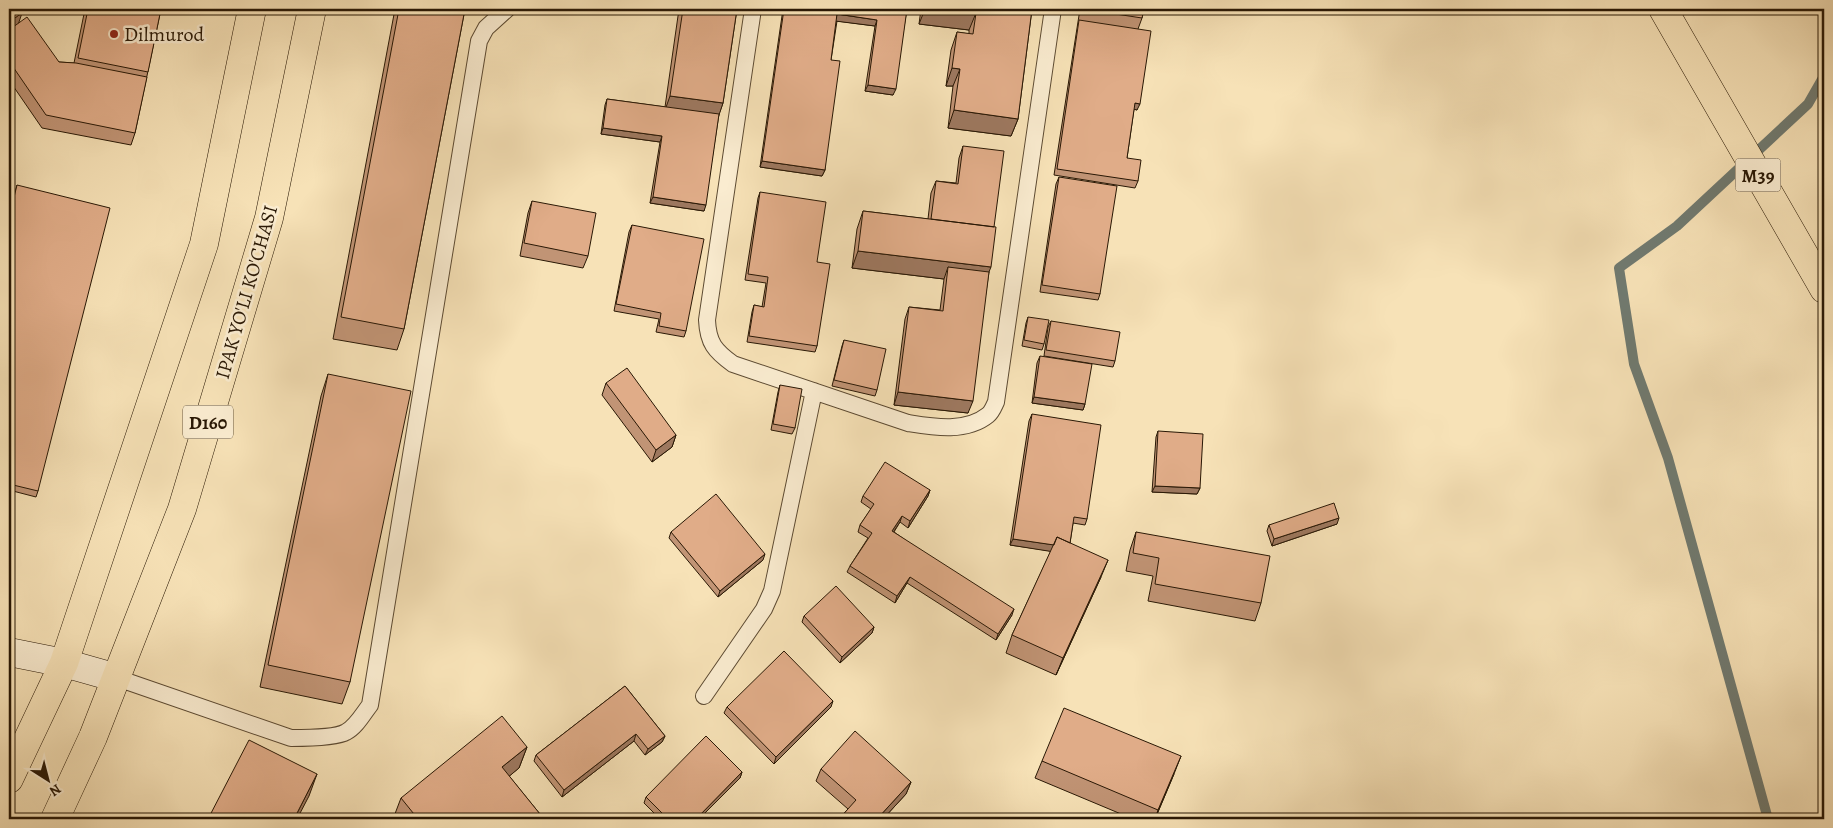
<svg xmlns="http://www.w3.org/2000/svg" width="1833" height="828" viewBox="0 0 1833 828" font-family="Alegreya,serif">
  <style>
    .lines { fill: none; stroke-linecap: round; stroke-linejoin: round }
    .stream { stroke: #707a70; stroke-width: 10 }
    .service-casing { stroke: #5c4a32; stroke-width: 18 }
    .secondary-casing { stroke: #291805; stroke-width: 29 }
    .primary-casing { stroke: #291805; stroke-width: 29 }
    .trunk-casing { stroke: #291805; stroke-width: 29 }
    .service { stroke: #faecd0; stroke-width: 16 }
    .secondary { stroke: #faecd0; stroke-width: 28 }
    .primary { stroke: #f7e2b7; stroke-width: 28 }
    .trunk { stroke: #f7e2b7; stroke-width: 28 }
    .wall { fill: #c19475; stroke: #291805 }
    .shaded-wall { fill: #9d785f; stroke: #291805 }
    .building { fill: #e0ac88; stroke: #291805 }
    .poi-dot { fill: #8f2418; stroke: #faecd0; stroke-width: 2 }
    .labels { text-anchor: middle; stroke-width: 5; stroke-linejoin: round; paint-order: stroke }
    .shield { fill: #faecd0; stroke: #685842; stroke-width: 1 }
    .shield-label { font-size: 19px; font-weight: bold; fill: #291805 }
    .poi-label { font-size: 20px; fill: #291805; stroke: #faecd0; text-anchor: start }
    .street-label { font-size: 20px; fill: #291805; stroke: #faecd0 }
  </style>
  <rect width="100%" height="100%" fill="#f7e2b7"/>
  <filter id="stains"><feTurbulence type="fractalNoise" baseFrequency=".004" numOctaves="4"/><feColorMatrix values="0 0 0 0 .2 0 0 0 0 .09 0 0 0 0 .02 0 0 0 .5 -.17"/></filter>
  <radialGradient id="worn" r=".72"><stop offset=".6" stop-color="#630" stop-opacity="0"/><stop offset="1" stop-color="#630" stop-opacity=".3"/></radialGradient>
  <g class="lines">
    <path class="stream" d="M 1768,819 L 1668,458 L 1634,364 L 1619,268 L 1677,226 L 1808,104 L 1824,76"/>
    <g class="service-casing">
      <path id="service" d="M 753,9 L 707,320 C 708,343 715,351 733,364 L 908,423 C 933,427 966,433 988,415 C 992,412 994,406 996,402 L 1053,9
        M 117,678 L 291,738 C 303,738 336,738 346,732 C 356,727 363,714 370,705 L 479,41 L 486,28 L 507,9
        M 704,696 L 764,609 L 772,591 L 814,391"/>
    </g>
    <g class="secondary-casing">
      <path id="secondary" d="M 9,652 L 64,663 L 117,678"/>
    </g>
    <g class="primary-casing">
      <path id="primary" d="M 9,779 L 64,663 L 204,244 L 252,9
        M 55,819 L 93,737 L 182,509 L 269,218 L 312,9"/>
    </g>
    <g class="trunk-casing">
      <path id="trunk" d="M 1663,9 L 1824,289"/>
    </g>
    <use href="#service" class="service"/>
    <use href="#secondary" class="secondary"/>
    <use href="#primary" class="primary"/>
    <use href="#trunk" class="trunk"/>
  </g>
  <path class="wall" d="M 9,9 L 19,23 L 59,62 L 74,63 L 85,9 L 161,9 L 135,133 L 131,145 L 42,128 L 9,80 Z
    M 395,9 L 465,9 L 404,329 L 397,350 L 333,339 Z
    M 680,9 L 737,9 L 723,103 L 719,114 L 704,211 L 650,203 L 660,142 L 601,134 L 605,105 L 607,99 L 665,107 L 678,16 Z
    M 783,9 L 907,9 L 893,95 L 865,91 L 875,26 L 837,21 L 831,60 L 825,170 L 822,176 L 760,167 Z
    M 921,9 L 1032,9 L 1018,119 L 1011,136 L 948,128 L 953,86 L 946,86 L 951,50 L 957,32 L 969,34 L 969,30 L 919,24 Z
    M 1080,9 L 1144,9 L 1142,18 L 1138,29 L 1137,110 L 1134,109 L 1127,158 L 1138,181 L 1135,188 L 1054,175 Z
    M 963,146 L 989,272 L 968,413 L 894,405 L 905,319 L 909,307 L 940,310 L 944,279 L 852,268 L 857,229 L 863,211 L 928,219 L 931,193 L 936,181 L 956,183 L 959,158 Z
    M 1059,177 L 1100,294 L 1098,300 L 1040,292 L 1056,184 Z
    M 17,185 L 38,491 L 36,497 L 9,490 L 9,215 Z
    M 760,192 L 817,262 L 817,346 L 815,352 L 747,342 L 752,312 L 754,305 L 762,307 L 766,283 L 745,280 L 758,198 Z
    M 532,201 L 588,256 L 583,268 L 520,256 L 528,213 Z
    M 632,225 L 686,331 L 684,337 L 656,332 L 659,319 L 614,311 L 629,232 Z
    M 1028,317 L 1044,344 L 1042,350 L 1022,346 L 1026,323 Z
    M 1051,321 L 1115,361 L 1113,367 L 1044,356 L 1048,327 Z
    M 844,340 L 877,390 L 875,396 L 832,386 L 842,346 Z
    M 1040,356 L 1085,404 L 1083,410 L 1032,403 L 1037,363 Z
    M 328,374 L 350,682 L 342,704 L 260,687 L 321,396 Z
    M 606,383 L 676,435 L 672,447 L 652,462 L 602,395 Z
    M 780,385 L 795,428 L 792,434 L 771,430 L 778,392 Z
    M 1032,414 L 1087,519 L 1085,525 L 1073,523 L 1070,543 L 1101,577 L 1056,675 L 1006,653 L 1012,635 L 1051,551 L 1010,545 L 1029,421 Z
    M 1158,431 L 1200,488 L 1197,494 L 1152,492 L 1156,437 Z
    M 930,490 L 928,496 L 908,528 L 900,522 L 894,532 L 1012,615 L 996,640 L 907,583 L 895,603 L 847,572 L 850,566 L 868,538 L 858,532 L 860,525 L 871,509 L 861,502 L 863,496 Z
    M 1337,524 L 1272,546 L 1267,531 L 1269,525 Z
    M 671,532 L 763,560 L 718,597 L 669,538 Z
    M 1136,532 L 1261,603 L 1255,621 L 1148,601 L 1153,576 L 1126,571 L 1130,550 Z
    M 804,616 L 874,627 L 872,633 L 840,663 L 802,622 Z
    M 625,686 L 665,736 L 662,742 L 645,755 L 634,741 L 562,797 L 534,761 L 536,755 Z
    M 727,707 L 831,707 L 774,764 L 724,713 Z
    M 527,747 L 519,768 L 509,776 L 544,819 L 393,819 L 401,798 Z
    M 1042,761 L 1174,774 L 1155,819 L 1133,819 L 1035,778 Z
    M 821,769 L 911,782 L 906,794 L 883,819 L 839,819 L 848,809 L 816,781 Z
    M 742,772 L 740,778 L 699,819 L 660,819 L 644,803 L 646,797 Z"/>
  <path class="shaded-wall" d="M 925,9 L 946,9 L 976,13 L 969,30 L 919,24 Z
    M 22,13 L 18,25 L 9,31 L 9,22 Z
    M 837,14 L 877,20 L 875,26 L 835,21 Z
    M 952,68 L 960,69 L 953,86 L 946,86 Z
    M 868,85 L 896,89 L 893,95 L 865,91 Z
    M 670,96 L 723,103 L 717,121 L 664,113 Z
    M 1135,103 L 1140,104 L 1137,110 L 1133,109 Z
    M 954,110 L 1018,119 L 1011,136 L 948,128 Z
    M 603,128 L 662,136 L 660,142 L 601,134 Z
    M 762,161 L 825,170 L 822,176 L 760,167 Z
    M 653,197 L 706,205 L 704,211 L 650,203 Z
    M 858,251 L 991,267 L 984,284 L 948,267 L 944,279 L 852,268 Z
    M 898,392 L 973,401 L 968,413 L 894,405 Z
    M 1034,397 L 1085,404 L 1083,410 L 1032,403 Z
    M 676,435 L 672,447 L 652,462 L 656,450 Z
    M 1155,486 L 1200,488 L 1197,494 L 1152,492 Z
    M 930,490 L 928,496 L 908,528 L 910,521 Z
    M 902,516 L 900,522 L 890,537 L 892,531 Z
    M 1339,518 L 1337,524 L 1272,546 L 1274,539 Z
    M 1013,539 L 1070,547 L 1067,554 L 1010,545 Z
    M 765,554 L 763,560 L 718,597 L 720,591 Z
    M 1108,560 L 1101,577 L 1056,675 L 1063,658 Z
    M 910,577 L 907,583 L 895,603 L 897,596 Z
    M 1014,609 L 1012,615 L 996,640 L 998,634 Z
    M 874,627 L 872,633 L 840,663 L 842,657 Z
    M 833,701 L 831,707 L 774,764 L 776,757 Z
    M 636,734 L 634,741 L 562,797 L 564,790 Z
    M 665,736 L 662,742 L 645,755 L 648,749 Z
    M 527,747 L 519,768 L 494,789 L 502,767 Z
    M 1181,756 L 1174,774 L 1155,819 L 1158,810 Z
    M 742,772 L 740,778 L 699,819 L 696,819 Z
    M 317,774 L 309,796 L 297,819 L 294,819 Z
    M 911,782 L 906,794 L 883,819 L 877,819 Z"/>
  <path class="building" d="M 9,9 L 19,9 L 22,13 L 9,22 Z
    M 88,9 L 161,9 L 148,72 L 78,58 Z
    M 399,9 L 465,9 L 404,329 L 341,317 Z
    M 683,9 L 737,9 L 723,103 L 670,96 Z
    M 784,9 L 907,9 L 896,89 L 868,85 L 877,20 L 837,14 L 831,60 L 840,61 L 825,170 L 762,161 Z
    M 946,9 L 1032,9 L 1018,119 L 954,110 L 960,69 L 952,68 L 957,32 L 973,34 L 976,13 Z
    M 1083,9 L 1144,9 L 1142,18 Z
    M 27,17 L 59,62 L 76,63 L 147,77 L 135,133 L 46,115 L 9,61 L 9,30 Z
    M 1079,20 L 1151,31 L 1140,104 L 1135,103 L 1127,158 L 1141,160 L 1138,181 L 1057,169 Z
    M 607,99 L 719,114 L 706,205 L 653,197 L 662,136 L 603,128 Z
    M 963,146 L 1004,151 L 994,227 L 931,219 L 936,181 L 958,184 Z
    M 1059,177 L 1117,186 L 1100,294 L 1042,285 Z
    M 17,185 L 110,208 L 38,491 L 9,484 L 9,218 Z
    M 760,192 L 826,202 L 817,262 L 830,264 L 817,346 L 749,336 L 754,305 L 764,307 L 768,277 L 748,274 Z
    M 532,201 L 596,213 L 588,256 L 524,243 Z
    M 863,211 L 996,227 L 991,267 L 858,251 Z
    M 632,225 L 704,239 L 686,331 L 659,326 L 661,313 L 616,304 Z
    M 948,267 L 989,272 L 973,401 L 898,392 L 909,307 L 943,311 Z
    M 1028,317 L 1049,320 L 1044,344 L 1024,340 Z
    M 1051,321 L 1120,332 L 1115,361 L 1046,350 Z
    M 844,340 L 886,349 L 877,390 L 834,380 Z
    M 1040,356 L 1092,364 L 1085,404 L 1034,397 Z
    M 627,368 L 676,435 L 656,450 L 606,383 Z
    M 328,374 L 411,391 L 350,682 L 268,665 Z
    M 780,385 L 802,389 L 795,428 L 773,424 Z
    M 1032,414 L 1101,425 L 1087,519 L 1074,517 L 1070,543 L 1057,537 L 1054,545 L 1013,539 Z
    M 1158,431 L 1203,434 L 1200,488 L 1155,486 Z
    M 885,462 L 930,490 L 910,521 L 902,516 L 892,531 L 1014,609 L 998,634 L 910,577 L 897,596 L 850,566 L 872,533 L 860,525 L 874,504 L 863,496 Z
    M 716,494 L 765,554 L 720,591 L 671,532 Z
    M 1334,503 L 1339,518 L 1274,539 L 1269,525 Z
    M 1136,532 L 1270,556 L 1261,603 L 1155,584 L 1159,558 L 1133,553 Z
    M 1057,537 L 1108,560 L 1063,658 L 1012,635 Z
    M 836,586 L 874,627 L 842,657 L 804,616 Z
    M 784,651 L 833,701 L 776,757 L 727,707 Z
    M 625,686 L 665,736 L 648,749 L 636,734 L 564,790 L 536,755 Z
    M 1064,708 L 1181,756 L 1158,810 L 1042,761 Z
    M 502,716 L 527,747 L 502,767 L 544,819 L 418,819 L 401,798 Z
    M 855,731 L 911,782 L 877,819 L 839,819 L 856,800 L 821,769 Z
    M 706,736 L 742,772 L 696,819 L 668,819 L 646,797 Z
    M 249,740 L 317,774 L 294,819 L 208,819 Z"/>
  <circle class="poi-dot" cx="114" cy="34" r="5"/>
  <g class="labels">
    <g class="shield">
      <rect x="1735.5" y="158.5" width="45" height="33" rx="4"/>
      <rect x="183" y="405.5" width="50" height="33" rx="4"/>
    </g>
    <g class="shield-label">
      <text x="1758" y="182">M39</text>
      <text x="208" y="429">D160</text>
    </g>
    <g class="poi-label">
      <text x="124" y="41">Dilmurod</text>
    </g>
    <g class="street-label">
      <text transform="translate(246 292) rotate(-74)" y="7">IPAK YO'LI KO'CHASI</text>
    </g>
  </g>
  <rect width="1833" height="828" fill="none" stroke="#f7e2b7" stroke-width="30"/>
  <rect x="10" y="10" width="1813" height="808" fill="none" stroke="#291805" stroke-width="2.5"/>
  <rect x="15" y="15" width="1803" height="798" fill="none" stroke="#291805"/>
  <g transform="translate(48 780) rotate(144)" stroke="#faecd0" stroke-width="4" paint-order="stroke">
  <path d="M0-4L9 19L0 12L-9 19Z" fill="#291805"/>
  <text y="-8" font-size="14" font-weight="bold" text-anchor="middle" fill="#291805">N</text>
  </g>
  <rect width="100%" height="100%" filter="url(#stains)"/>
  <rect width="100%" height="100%" fill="url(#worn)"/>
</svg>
